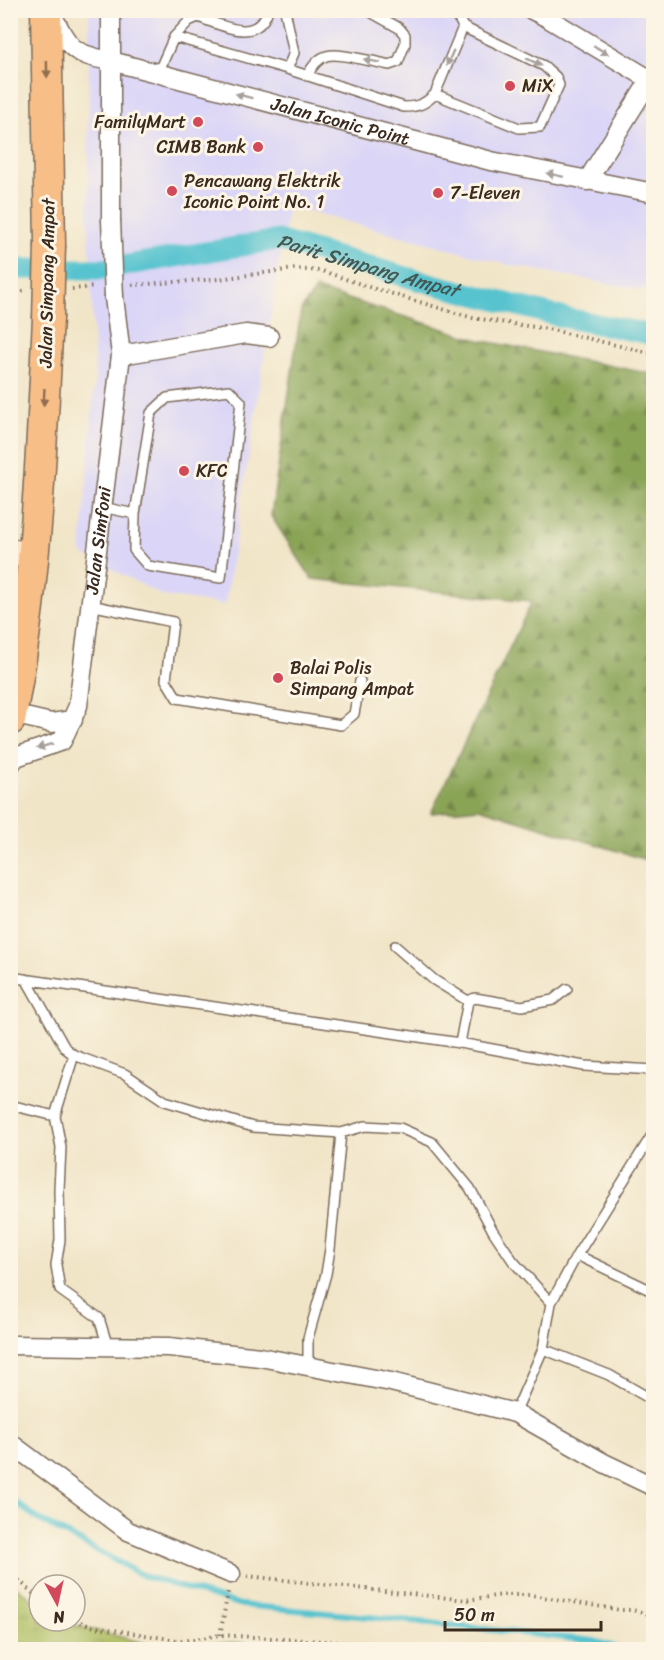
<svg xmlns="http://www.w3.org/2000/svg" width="664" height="1660" viewBox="0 0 664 1660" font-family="Sriracha,sans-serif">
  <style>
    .built { fill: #dbd6f7 }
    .grass { fill: url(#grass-tufts); stroke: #74743f; stroke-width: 1.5 }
    .forest { fill: url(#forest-firs); stroke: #62673a; stroke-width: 1.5 }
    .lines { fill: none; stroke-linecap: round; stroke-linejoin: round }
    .stream { stroke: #56c3cf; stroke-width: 6 }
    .canal { stroke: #56c3cf; stroke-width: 21 }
    .service-casing { stroke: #7b6b5a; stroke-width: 12 }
    .minor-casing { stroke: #7b6b5a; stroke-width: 21 }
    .secondary-casing { stroke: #7b6b5a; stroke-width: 28 }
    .trunk-casing { stroke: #7b6b5a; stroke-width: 33 }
    .path { stroke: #7b6b5a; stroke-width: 4; stroke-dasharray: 1.5 4.5; stroke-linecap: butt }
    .service { stroke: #fff; stroke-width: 9 }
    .minor { stroke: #fff; stroke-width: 18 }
    .secondary { stroke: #fce5cf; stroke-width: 26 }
    .trunk { stroke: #f7be87; stroke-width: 30 }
    .minor-bridge-casing { stroke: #7b6b5a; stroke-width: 21; stroke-linecap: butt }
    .trunk-bridge-casing { stroke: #7b6b5a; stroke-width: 33; stroke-linecap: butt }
    .minor-bridge { stroke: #fff; stroke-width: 18 }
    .trunk-bridge { stroke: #f7be87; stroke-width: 30 }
    .oneway { fill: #a79f9a }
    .oneway2 { fill: #906d4d }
    .poi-dot { fill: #d1495b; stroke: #fcf5e5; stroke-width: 2 }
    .labels { text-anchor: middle; stroke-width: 6; stroke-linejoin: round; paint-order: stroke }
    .poi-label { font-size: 18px; fill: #3b2a1e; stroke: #fcf5e5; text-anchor: start }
    .street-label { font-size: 18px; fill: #3b2a1e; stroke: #fcf5e5 }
    .water-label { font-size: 20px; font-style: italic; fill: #435853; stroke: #fcf5e5 }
  </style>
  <defs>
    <pattern id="grass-tufts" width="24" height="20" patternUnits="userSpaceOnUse" patternTransform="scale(1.5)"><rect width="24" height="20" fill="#adbd60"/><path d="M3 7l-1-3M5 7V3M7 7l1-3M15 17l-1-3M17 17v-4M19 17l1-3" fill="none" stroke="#8e9a4f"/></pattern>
    <pattern id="forest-firs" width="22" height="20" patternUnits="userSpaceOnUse" patternTransform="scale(1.5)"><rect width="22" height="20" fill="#8aa456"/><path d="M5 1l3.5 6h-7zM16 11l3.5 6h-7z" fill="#728647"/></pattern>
  </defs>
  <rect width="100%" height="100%" fill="#fcf5e5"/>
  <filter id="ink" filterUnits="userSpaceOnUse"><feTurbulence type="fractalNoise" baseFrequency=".0167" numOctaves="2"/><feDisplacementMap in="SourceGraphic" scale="12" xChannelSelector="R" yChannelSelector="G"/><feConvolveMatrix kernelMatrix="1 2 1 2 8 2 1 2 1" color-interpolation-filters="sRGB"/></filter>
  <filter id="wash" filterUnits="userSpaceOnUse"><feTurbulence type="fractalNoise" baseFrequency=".008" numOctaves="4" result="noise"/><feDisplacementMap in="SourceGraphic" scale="24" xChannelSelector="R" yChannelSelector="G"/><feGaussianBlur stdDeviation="1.35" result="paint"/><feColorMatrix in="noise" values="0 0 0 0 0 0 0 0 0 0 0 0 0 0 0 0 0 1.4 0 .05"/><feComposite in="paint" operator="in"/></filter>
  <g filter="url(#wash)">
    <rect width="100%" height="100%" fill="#f1e5c8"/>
    <path class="built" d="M 89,11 L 653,11 L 653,292 L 510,265 L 288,206 L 225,605 L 163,596 L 81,553 L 95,376 L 88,216 Z"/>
    <path class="grass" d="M 11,1582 L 39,1605 L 39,1621 L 59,1621 L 160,1647 L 233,1642 L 374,1649 L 11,1649 Z"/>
    <path class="forest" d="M 316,289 L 479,340 L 653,374 L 653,862 L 479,808 L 431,813 L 532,601 L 312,579 L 271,516 L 301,310 Z"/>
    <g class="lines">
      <path class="stream" d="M 10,1498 L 38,1519 L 144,1576 L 241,1605 L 402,1620 L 594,1641 L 624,1650"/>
      <path class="canal" id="s1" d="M 10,269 L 103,269 L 278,240 L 417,280 L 561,317 L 654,335"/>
    </g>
  </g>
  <g filter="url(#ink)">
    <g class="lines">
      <g class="service-casing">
        <path id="service" d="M 285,10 L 294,53 L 287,69
          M 174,37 L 189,21 L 198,17 C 222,25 257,45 268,10
          M 158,73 L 174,37 L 287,69 L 404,107 C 418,107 425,104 435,94 L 463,27 L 459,19 L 446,10
          M 307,76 C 320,51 331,53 356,58 C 367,60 378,62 389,65 L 398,62 L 405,44 L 405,35 L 399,28 L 367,10
          M 435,94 L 519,128 L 540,127 L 559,85 L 556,77 L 544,66 L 463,27
          M 229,390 L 241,402 L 221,578 L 148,566 L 134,550 L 135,514 L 151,413 L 167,398 Z
          M 102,507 L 135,514
          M 90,605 L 173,622 L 166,680 L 177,698 L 341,725 L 354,714 L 360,681
          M 395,946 L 434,980 L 468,1001
          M 10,977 L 460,1043 L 584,1066 L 654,1070
          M 26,979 L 65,1048 L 74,1055 L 125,1074 L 165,1101 L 253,1127 L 341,1133 L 365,1126 L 400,1128 L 432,1142 L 470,1188 L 493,1231 L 513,1261 L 551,1303
          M 460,1043 L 468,1001 L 475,998 L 522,1006 L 553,1000 L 567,989
          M 10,1105 L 55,1116 L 61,1147 L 59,1190 L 60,1240 L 56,1265 L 60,1290 L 99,1318 L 108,1347
          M 55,1116 L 74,1055
          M 577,1255 L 654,1292
          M 543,1349 L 609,1375 L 654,1401
          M 308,1366 L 308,1338 L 326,1274 L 330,1249 L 341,1133
          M 515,1413 L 543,1349 L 551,1303 L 577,1255 L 654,1132"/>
      </g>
      <g class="minor-casing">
        <g id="minor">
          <path d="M 532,10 L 546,17 L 654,82"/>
          <path id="s2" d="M 51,12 C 69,48 71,54 111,61 L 491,161 L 654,193"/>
          <path d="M 587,181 L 650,80"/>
          <path d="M 111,220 L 111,10"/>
          <path d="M 121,355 L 246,334 L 269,337"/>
          <path d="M 12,714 L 51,723 L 73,720"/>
          <path id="s3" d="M 10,765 L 16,757 L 62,741 L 78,706 L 121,355 L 114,297"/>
          <path d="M 10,1345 L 169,1347 L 260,1357 L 391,1382 L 515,1413 L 604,1463 L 654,1487"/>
          <path d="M 10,1443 L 128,1531 L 231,1574"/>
        </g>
      </g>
      <g class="secondary-casing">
        <path id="secondary" d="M 10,552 L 35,556"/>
      </g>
      <g class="trunk-casing">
        <path id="trunk" d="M 46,10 L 50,245
          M 10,720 C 37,587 41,453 48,318"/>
      </g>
      <path class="path" d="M 132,285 L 218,279 L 294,269 L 322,271 L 369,287 L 473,318 L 548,329 L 654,354
        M 72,289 L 95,287
        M 10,291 L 26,291
        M 10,1572 L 39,1599
        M 247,1576 L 466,1600 L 503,1595 L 531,1595 L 620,1610 L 632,1610 L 654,1615
        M 75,1620 L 90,1626 L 182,1641 L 220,1635 L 373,1644 L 403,1650
        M 220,1635 L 228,1592"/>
      <use href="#service" class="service"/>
      <use href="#minor" class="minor"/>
      <use href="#secondary" class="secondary"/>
      <use href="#trunk" class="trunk"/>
      <g class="minor-bridge-casing">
        <path id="minor-bridge" d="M 111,220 L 114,297"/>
      </g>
      <g class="trunk-bridge-casing">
        <path id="trunk-bridge" d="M 48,318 L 50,245"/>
      </g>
      <use href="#minor-bridge" class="minor-bridge"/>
      <use href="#trunk-bridge" class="trunk-bridge"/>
    </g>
    <defs><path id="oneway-solid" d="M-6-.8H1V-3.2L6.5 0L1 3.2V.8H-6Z" transform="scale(1.5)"/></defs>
    <g class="oneway">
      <use href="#oneway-solid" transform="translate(601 50) rotate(31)"/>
      <use href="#oneway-solid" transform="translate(450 58) rotate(114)"/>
      <use href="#oneway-solid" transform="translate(372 61) rotate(-168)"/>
      <use href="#oneway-solid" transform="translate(534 62) rotate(26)"/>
      <use href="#oneway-solid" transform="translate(244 96) rotate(-165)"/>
      <use href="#oneway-solid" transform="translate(555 175) rotate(-168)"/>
      <use href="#oneway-solid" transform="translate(45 746) rotate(163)"/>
    </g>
    <g class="oneway2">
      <use href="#oneway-solid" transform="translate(47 69) rotate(89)"/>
      <use href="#oneway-solid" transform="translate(44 397) rotate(93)"/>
    </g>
  </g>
  <g class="poi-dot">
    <circle cx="510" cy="86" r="6"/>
    <circle cx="198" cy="122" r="6"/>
    <circle cx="258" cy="147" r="6"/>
    <circle cx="172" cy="191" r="6"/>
    <circle cx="438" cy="193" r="6"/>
    <circle cx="184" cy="471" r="6"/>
    <circle cx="278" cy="678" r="6"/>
  </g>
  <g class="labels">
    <g class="poi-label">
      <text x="522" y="92">MiX</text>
      <text x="186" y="128" text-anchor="end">FamilyMart</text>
      <text x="246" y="153" text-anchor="end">CIMB Bank</text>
      <text x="184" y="187">Pencawang Elektrik<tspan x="184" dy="21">Iconic Point No. 1</tspan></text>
      <text x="450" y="199">7-Eleven</text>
      <text x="196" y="477">KFC</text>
      <text x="290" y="674">Balai Polis<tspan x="290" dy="21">Simpang Ampat</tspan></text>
    </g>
    <g class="street-label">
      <text dy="6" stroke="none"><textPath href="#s2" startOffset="320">Jalan Iconic Point</textPath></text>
      <text transform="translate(47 283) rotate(-89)" y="6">Jalan Simpang Ampat</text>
      <text dy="6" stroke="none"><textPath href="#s3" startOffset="264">Jalan Simfoni</textPath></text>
    </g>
    <g class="water-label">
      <text dy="7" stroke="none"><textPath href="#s1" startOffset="364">Parit Simpang Ampat</textPath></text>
    </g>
  </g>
  <rect width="664" height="1660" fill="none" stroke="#fcf5e5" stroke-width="36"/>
  <g transform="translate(57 1603) rotate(172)"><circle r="28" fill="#fcf5e5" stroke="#afa495" stroke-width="1.5"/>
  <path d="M0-4.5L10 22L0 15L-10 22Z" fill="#d1495b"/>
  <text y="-9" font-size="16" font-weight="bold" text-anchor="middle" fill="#3b2a1e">N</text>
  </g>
  <path d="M445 1621v9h156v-9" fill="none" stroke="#3b2a1e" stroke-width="3"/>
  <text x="454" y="1621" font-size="18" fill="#3b2a1e" stroke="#fcf5e5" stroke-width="4.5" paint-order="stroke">50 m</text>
</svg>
